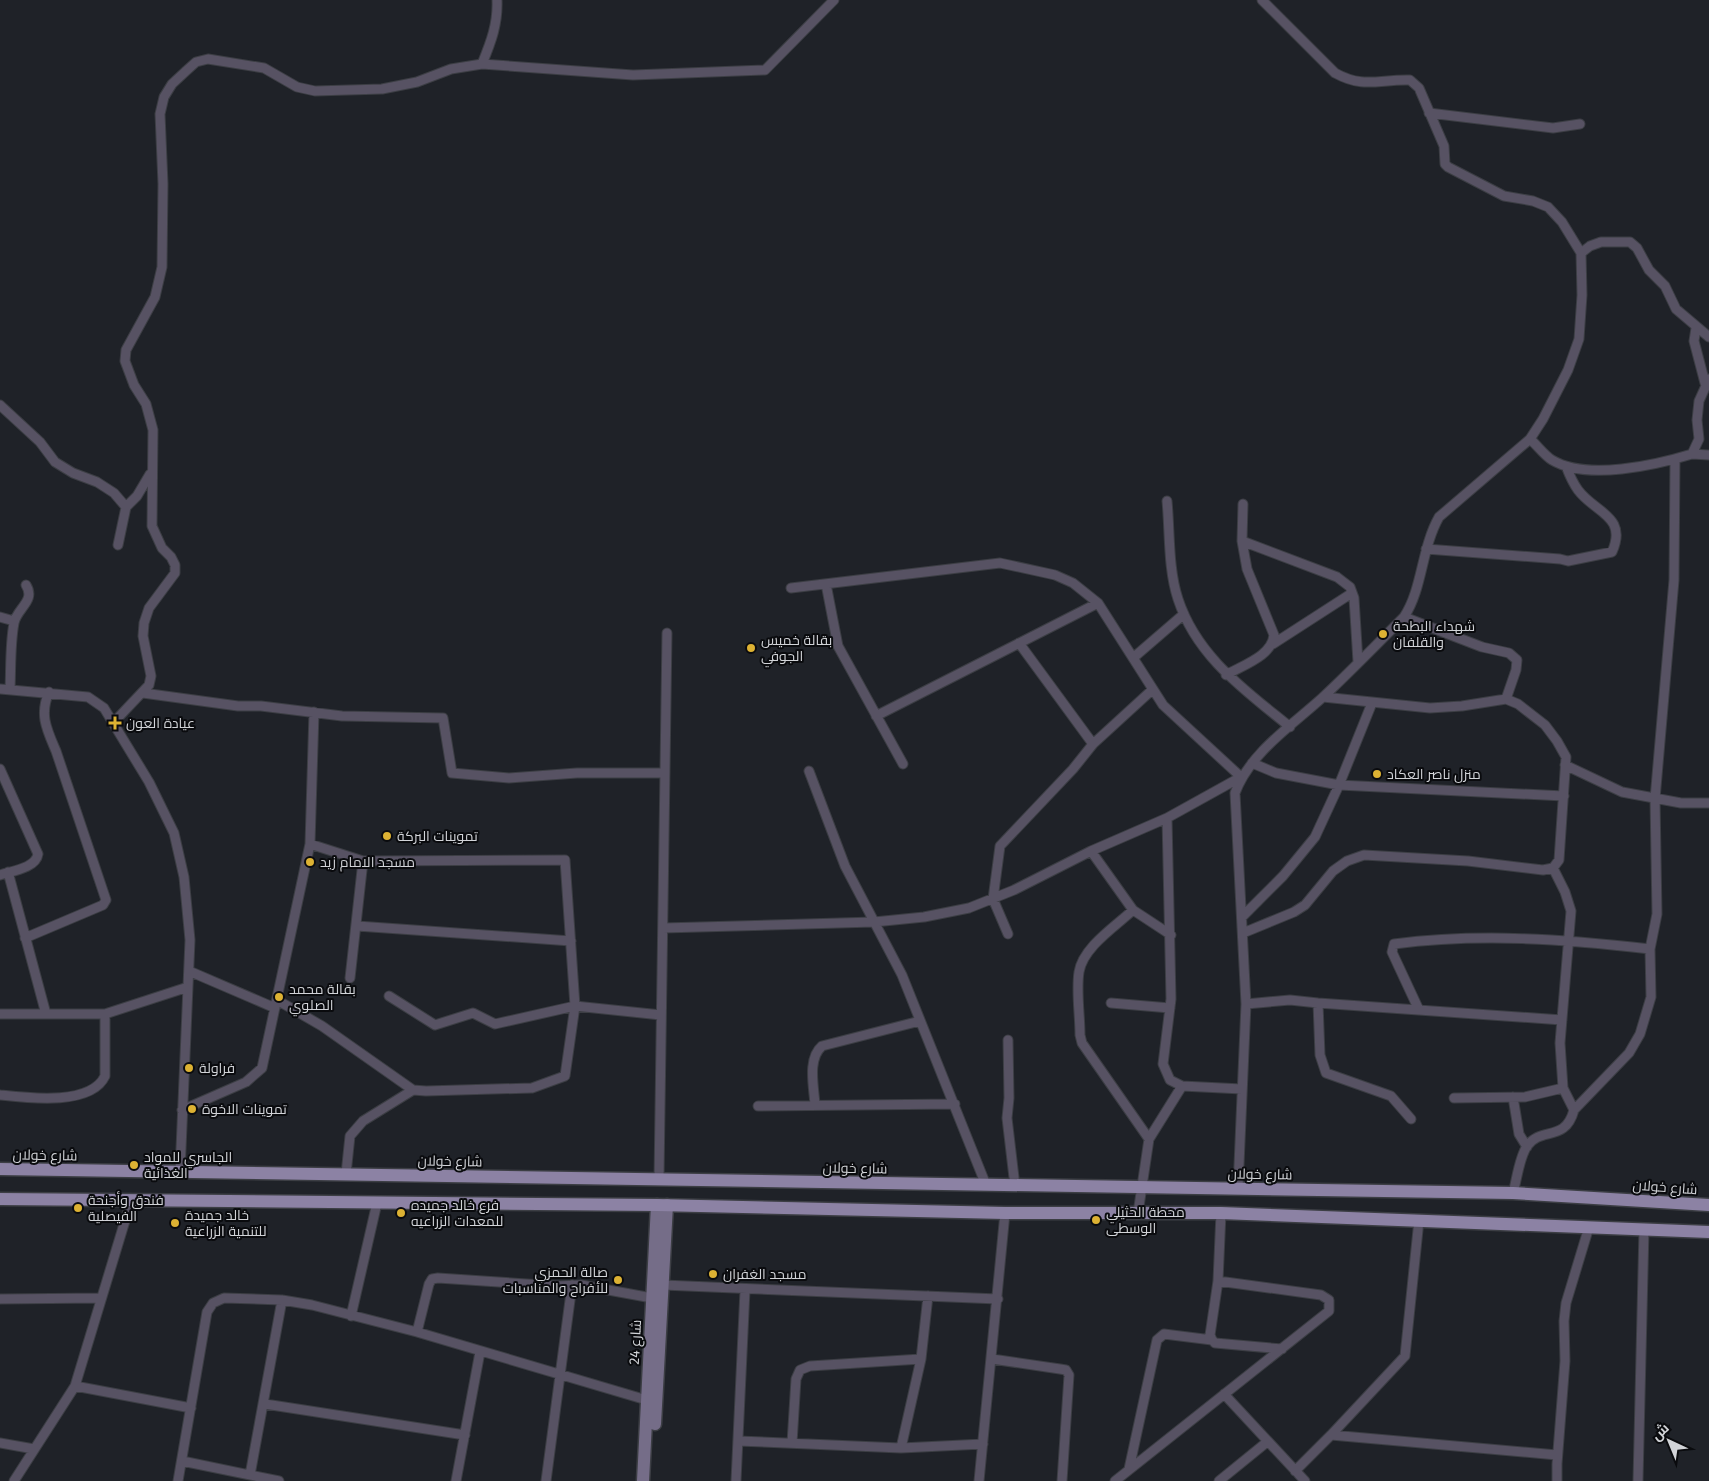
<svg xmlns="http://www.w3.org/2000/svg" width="1709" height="1481" viewBox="0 0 1709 1481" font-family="'Fira Sans',Cairo,sans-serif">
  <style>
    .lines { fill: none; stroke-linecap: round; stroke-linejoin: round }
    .street-casing { stroke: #3c3e44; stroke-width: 11 }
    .secondary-casing { stroke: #3c3e44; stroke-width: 15 }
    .primary-casing { stroke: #3c3e44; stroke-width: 15 }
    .street { stroke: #575263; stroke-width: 9 }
    .secondary { stroke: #756d88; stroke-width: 12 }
    .primary { stroke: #8c82a4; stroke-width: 12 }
    .poi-dot { fill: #ddb233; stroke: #0a0b0e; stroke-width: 2 }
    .labels { text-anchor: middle; stroke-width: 4; stroke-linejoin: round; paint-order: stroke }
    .poi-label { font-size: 14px; fill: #d2d4d8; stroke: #0a0b0e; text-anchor: start }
    .street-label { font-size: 14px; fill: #d2d4d8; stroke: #0a0b0e }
  </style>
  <rect width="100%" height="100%" fill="#1f2228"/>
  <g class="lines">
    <g class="street-casing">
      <path id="street" d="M 482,64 L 633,75 L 765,70 L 834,0
        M 1429,113 L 1553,128 L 1580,124
        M 1581,253 L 1590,246 L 1601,242 L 1630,242 L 1637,248 L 1649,270 L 1665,286 L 1676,309 L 1709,337
        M 1696,328 L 1694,341 L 1705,383
        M 1709,379 L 1699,401 L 1697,420 L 1699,439 L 1692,454 L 1709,455
        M 0,405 L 40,442 L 55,462 L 73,473 L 97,482 L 114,493 L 126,507
        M 1530,439 C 1537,445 1544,455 1552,460 C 1587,481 1656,465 1692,454
        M 1167,501 C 1170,532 1168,569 1178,599 C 1197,657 1245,690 1290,727
        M 1242,541 L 1337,577 L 1350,587 L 1354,598 L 1358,662
        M 118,545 L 126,507 L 137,496 L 150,474
        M 1426,549 L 1560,559 L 1568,561 L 1612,552 C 1628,516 1595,513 1578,490 C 1573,483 1569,474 1566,466
        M 826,584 L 838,646 L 903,764
        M 791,588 L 1000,563 L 1055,575 L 1073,583 L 1098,603 L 1163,705 L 1241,777
        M 0,617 L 14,621
        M 1404,617 L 1482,647 L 1509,653 L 1517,660 L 1516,670 L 1506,699
        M 1019,643 L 1093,744
        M 1273,644 L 1352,593
        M 1133,658 L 1184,614
        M 1226,675 C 1243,665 1272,656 1274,635 L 1247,569 L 1242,541 L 1243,504
        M 0,689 L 88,697 L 104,708 L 149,782 L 174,833 L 184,877 L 190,940 L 180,1172
        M 10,689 C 11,668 10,644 14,623 C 17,608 36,601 26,585
        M 143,693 L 238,706 L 261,706 L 342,716 L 443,718 L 452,773 L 509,778 L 577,773 L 665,773
        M 314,712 L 310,844 L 363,861
        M 876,716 L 1098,603
        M 114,722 L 149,685 L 151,676 L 143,636 L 144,623 L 149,608 L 175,573 L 175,565 L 171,557 L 162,548 L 152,526 L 153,430 L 146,404 L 134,385 L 125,361 L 126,350 L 155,297 L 162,267 L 163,184 L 160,114 L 164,97 L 172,84 L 186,71 L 196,62 L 208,59 L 264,68 L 297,87 L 315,91 L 382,89 L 417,82 L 451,69 L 482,64 C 491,42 498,24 497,0
        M 1252,763 L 1276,773 L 1339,785 L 1564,796
        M 1565,765 L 1622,792 L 1681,803 L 1709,803
        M 0,769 L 38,854 C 36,868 12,871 0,875
        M 809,771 L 845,866 L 902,975 L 986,1185
        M 1167,818 L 1171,999 L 1163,1064 L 1170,1080 L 1182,1086 L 1242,1089
        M 1091,851 L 1133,910 L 1171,935
        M 8,872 L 46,1014
        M 1133,910 C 1116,926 1083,947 1079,972 C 1076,991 1080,1015 1080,1035 L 1082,1043 L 1149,1139
        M 1242,917 L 1283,876 L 1315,837 L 1339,785 L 1372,703
        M 357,926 L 571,941
        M 663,928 L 874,922 L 924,917 L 969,908 L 1014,890 L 1091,851 L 1167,818 L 1241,777
        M 1243,933 L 1294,912 L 1305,905 L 1333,871 L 1347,861 L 1364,855 L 1468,861 L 1543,870 L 1553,868 L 1559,860 L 1566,757 L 1557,741 L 1545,725 L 1518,704 L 1506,699 L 1462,706 L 1430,708 L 1323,697
        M 1008,934 L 993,899 L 1000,846 L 1073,769 L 1093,744 L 1152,690
        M 25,938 L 103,905 L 106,900 L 56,751 C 47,730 39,715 49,692
        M 189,971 L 275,1008
        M 350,978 L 363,861 L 565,860 L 575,1006 L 495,1024 L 473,1013 L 435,1025 L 389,996
        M 277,1000 L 322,1026 L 413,1090 L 426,1091 L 532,1088 L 565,1076 L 575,1006 L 661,1015
        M 1111,1003 L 1170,1008
        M 1318,1003 L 1320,1055 L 1326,1073 L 1391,1096 L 1411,1119
        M 1246,1004 L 1290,1000 L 1318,1003 L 1562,1020
        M 1419,1010 L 1392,952 L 1394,944 C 1480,933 1564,939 1650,949
        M 0,1014 L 105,1014 L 188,987
        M 1008,1040 L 1009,1098 L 1007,1118 L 1015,1186
        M 0,1095 C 28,1098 91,1106 105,1076 L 105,1014
        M 1513,1097 L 1519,1134 L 1527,1147
        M 1454,1098 L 1525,1097 L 1563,1088
        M 815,1105 C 814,1087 807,1059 822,1046 L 920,1021
        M 758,1106 L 955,1104
        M 182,1110 L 246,1082 L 262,1068 L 310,844
        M 1574,1110 L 1629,1053 L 1640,1034 L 1651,997 L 1650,949 L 1657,914 L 1655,799 L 1674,580 L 1675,459
        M 346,1174 L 350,1136 L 363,1121 L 413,1090
        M 659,1178 L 667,633
        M 1238,1188 L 1246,1004 L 1235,793 C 1250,753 1291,726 1322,698 C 1350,672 1377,644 1404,617 C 1423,588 1421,549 1439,517 L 1530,439 L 1543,419 L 1568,370 L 1579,339 L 1582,295 L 1581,253 L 1562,222 L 1548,207 L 1533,201 L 1504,196 L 1448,167 L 1445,164 L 1444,146 L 1419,88 L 1410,80 C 1379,79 1364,89 1335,73 L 1262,0
        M 1513,1193 C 1517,1179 1519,1158 1527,1146 C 1541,1126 1565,1143 1574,1110 L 1563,1088 L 1560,1043 L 1571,911 L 1565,892 L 1553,868
        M 1138,1213 L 1149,1139 L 1182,1086
        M 663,1285 L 998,1299
        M 0,1299 L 101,1298
        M 351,1316 L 377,1203
        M 417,1332 L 429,1284 L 432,1279 L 438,1278 L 557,1286 L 581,1285 L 652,1298
        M 1212,1340 L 1210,1335 L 1218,1281 L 1221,1213
        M 992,1359 L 1060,1369 L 1066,1370 L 1069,1375 L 1062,1481
        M 75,1386 L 191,1408
        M 1224,1394 L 1305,1481
        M 265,1404 L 465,1435
        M 1331,1435 L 1405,1356 L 1419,1220
        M 738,1441 L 901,1448 L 983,1444
        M 0,1443 L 34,1449
        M 792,1443 L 796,1379 L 800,1370 L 810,1366 L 921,1359
        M 901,1448 L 921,1359 L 928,1296
        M 182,1461 L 279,1481
        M 1129,1469 L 1157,1340 L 1164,1334 L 1212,1340 L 1215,1343 L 1282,1349
        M 1295,1471 L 1331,1435 L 1557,1455
        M 250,1475 L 282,1300
        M 14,1481 L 75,1386 L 131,1201
        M 178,1481 L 207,1312 L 213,1303 L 224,1298 L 282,1300 L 312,1305 L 417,1332 L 650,1401
        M 456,1481 L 480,1352
        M 546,1481 L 572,1285
        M 736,1481 L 745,1290
        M 979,1481 L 1005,1213
        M 1115,1481 L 1329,1311 L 1329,1300 L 1321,1295 L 1218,1281
        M 1219,1481 L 1267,1442
        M 1557,1481 L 1557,1464 L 1565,1361 L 1564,1321 L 1566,1303 L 1589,1227
        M 1638,1481 L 1644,1229"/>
    </g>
    <g class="secondary-casing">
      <path id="secondary" d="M 655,1424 L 667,1205
        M 643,1481 L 657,1205"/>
    </g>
    <g class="primary-casing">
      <path id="primary" d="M 0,1169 L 1513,1193 L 1709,1205
        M 0,1199 L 657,1205 L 1005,1213 L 1221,1213 L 1709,1232"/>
    </g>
    <use href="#street" class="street"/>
    <use href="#secondary" class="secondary"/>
    <use href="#primary" class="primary"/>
  </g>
  <g class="poi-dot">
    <circle cx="1383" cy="634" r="5"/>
    <circle cx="751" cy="648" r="5"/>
    <path d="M112.5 715.5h5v5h5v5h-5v5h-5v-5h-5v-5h5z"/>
    <circle cx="1377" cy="774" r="5"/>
    <circle cx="387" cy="836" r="5"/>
    <circle cx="310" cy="862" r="5"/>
    <circle cx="279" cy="997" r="5"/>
    <circle cx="189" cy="1068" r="5"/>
    <circle cx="192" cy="1109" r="5"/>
    <circle cx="134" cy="1165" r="5"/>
    <circle cx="78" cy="1208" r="5"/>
    <circle cx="401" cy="1213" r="5"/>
    <circle cx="1096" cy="1220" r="5"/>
    <circle cx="175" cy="1223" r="5"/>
    <circle cx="713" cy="1274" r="5"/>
    <circle cx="618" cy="1280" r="5"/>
  </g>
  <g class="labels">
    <g class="poi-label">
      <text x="1393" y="631">شهداء البطحة<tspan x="1393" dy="16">والقلفان</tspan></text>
      <text x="761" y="645">بقالة خميس<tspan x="761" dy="16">الجوفي</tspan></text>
      <text x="126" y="728">عيادة العون</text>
      <text x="1387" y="779">منزل ناصر العكاد</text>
      <text x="397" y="841">تموينات البركة</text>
      <text x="320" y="867">مسجد الامام زيد</text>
      <text x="289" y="994">بقالة محمد<tspan x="289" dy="16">الصلوي</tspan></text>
      <text x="199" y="1073">فراولة</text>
      <text x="202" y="1114">تموينات الاخوة</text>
      <text x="144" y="1162">الجاسري للمواد<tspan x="144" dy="16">الغذائية</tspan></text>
      <text x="88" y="1205">فندق وأجنحة<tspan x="88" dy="16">الفيصلية</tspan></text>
      <text x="411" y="1210">فرع خالد جميده<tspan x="411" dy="16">للمعدات الزراعيه</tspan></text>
      <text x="1106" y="1217">محطة الحثيلي<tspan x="1106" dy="16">الوسطى</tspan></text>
      <text x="185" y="1220">خالد جميدة<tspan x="185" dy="16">للتنمية الزراعية</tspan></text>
      <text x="608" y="1277" text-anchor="end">صالة الحمزي<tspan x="608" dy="16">للأفراح والمناسبات</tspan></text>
      <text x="723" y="1279">مسجد الغفران</text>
    </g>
    <g class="street-label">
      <text transform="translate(45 1155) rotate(1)" y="5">شارع خولان</text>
      <text transform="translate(450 1161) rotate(1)" y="5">شارع خولان</text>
      <text transform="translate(855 1168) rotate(1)" y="5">شارع خولان</text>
      <text transform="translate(1260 1174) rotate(1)" y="5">شارع خولان</text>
      <text transform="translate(1665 1187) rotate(4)" y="5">شارع خولان</text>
      <text transform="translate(635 1342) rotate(-87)" y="5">شارع 24</text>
    </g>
  </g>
  <g transform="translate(1669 1441) rotate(316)" stroke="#0a0b0e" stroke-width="4" paint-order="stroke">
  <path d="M0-4L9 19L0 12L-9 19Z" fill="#d2d4d8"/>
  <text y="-8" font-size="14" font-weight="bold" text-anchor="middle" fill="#d2d4d8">ش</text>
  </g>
</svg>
